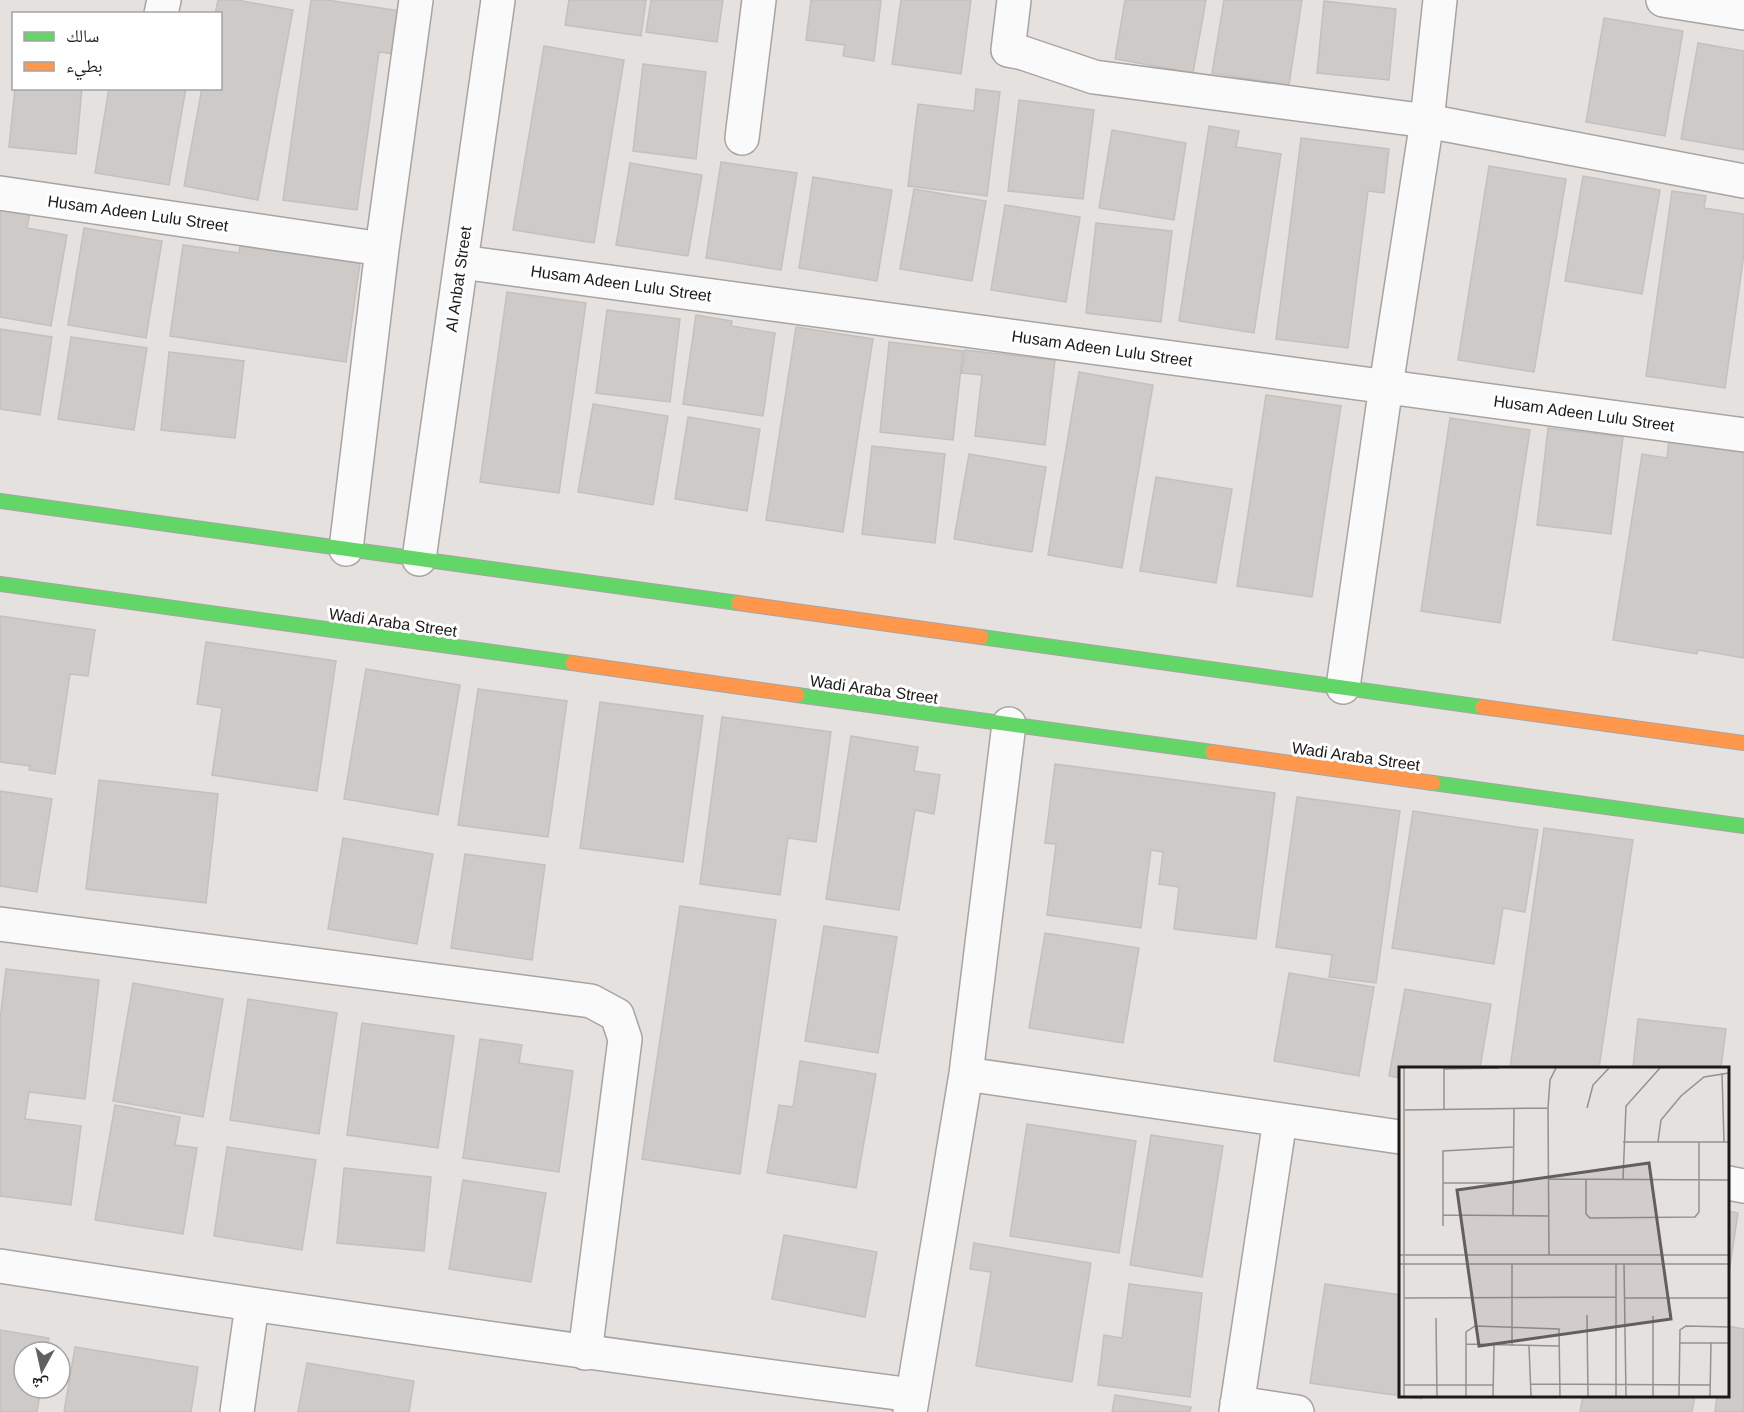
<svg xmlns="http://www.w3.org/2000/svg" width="1744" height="1412" viewBox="0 0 1744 1412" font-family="Helvetica,'Noto Naskh Arabic',sans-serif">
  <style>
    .building { fill: #cdcac8; stroke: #c3c0be; stroke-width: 1.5 }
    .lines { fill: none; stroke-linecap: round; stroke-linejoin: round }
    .street-casing { stroke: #a7a4a3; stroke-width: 36 }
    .fast-casing { stroke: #a7a4a3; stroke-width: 16 }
    .slow-casing { stroke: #a7a4a3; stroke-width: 16 }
    .street { stroke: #fbfafa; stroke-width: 33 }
    .fast { stroke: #63d668; stroke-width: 14 }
    .slow { stroke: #ff974d; stroke-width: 14 }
    .labels { text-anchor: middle; stroke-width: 6; stroke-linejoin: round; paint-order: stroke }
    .street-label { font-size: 16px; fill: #1c1a18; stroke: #fff }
    .inset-road { fill: none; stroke: #95918f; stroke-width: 1.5 }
    .view { fill: #62605d; fill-opacity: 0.15; stroke: #62605d; stroke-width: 3 }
    .inset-edge { fill: none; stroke: #1c1a18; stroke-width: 3 }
  </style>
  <rect width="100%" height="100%" fill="#e5e1de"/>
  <path class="building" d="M 218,0 L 237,0 L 293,10 L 258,200 L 184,186 L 202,88 L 220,88 L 220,14 L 215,14 Z
    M 311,0 L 327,0 L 400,11 L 394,54 L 379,52 L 357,210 L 283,200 Z
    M 569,0 L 646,0 L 641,36 L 565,25 Z
    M 651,0 L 723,0 L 717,42 L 646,32 Z
    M 811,0 L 881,0 L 874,61 L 843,56 L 845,45 L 806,40 Z
    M 901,0 L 971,0 L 961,74 L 892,64 Z
    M 1125,0 L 1206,0 L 1193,73 L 1115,59 Z
    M 1224,0 L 1302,0 L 1289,85 L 1212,73 Z
    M 1324,1 L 1396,9 L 1389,80 L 1317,73 Z
    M 1604,18 L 1683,31 L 1665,136 L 1586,122 Z
    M 1698,43 L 1744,51 L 1744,150 L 1681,139 Z
    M 544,46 L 624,60 L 594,243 L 513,230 Z
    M 643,64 L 706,72 L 696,159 L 633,151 Z
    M 15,88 L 82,88 L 76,154 L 9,147 Z
    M 109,88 L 186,88 L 169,185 L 95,173 Z
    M 976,89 L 1000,92 L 987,196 L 908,186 L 918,104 L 974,111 Z
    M 1019,100 L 1094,110 L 1083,199 L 1008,191 Z
    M 1209,126 L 1239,131 L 1236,147 L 1281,154 L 1254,333 L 1179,321 Z
    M 1112,130 L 1186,143 L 1174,220 L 1099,208 Z
    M 1301,138 L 1389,149 L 1384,193 L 1368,191 L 1348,348 L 1276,339 Z
    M 721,162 L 797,173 L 781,270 L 706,258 Z
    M 630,163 L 702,175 L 688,256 L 616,245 Z
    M 1489,166 L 1566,179 L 1534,372 L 1458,360 Z
    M 1583,176 L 1660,190 L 1642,294 L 1565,281 Z
    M 813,177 L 892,190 L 877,281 L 799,268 Z
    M 914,189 L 986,201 L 972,281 L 900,269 Z
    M 1672,191 L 1706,196 L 1704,208 L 1744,214 L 1744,254 L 1725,388 L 1646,376 Z
    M 1005,205 L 1080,217 L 1066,302 L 991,290 Z
    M 0,207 L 30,212 L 27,228 L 67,235 L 51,326 L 0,317 Z
    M 1096,223 L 1172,231 L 1161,322 L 1086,313 Z
    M 84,228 L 162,241 L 146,338 L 68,325 Z
    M 183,245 L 239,253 L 240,246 L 360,263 L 346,362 L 170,336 Z
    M 507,292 L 586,303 L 559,493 L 480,482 Z
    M 607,310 L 680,319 L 670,402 L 596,393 Z
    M 696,315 L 732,321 L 731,326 L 775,333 L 763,416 L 683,404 Z
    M 796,327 L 873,339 L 843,532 L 766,520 Z
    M 0,329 L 52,337 L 40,415 L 0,409 Z
    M 71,337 L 147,348 L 134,430 L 58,419 Z
    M 889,342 L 963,351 L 953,440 L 880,432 Z
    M 965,350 L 1055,360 L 1045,445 L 975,436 L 982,375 L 962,373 Z
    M 169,352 L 244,361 L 235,438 L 161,430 Z
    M 1079,372 L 1153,385 L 1122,568 L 1048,555 Z
    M 1266,395 L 1341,406 L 1312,597 L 1237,586 Z
    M 593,404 L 668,416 L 653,505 L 578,492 Z
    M 688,417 L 760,429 L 747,511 L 675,499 Z
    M 1450,418 L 1530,430 L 1500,623 L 1421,611 Z
    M 1548,428 L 1623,437 L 1611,534 L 1537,525 Z
    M 1669,440 L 1744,452 L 1744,658 L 1698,650 L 1697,654 L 1613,640 L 1642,454 L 1667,458 Z
    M 872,446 L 945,454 L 935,543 L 862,534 Z
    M 969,454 L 1046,467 L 1032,552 L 954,539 Z
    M 1156,477 L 1232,489 L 1216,583 L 1140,571 Z
    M 0,616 L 95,630 L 88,676 L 70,674 L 55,774 L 29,770 L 30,766 L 0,762 Z
    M 206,642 L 336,661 L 317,791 L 212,775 L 222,708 L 197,704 Z
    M 366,669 L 460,685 L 438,815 L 344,799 Z
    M 478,689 L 567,701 L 548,837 L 458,825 Z
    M 600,702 L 703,716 L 683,862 L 580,848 Z
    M 722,717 L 831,732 L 816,842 L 788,838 L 780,895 L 700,884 Z
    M 851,736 L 918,747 L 914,771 L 940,775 L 934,814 L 915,810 L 899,910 L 826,899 Z
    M 1055,764 L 1275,793 L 1256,939 L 1174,929 L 1179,887 L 1159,884 L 1163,852 L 1151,850 L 1141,928 L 1047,915 L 1056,844 L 1045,843 Z
    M 99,780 L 218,794 L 206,903 L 86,889 Z
    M 0,791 L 52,799 L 37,892 L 0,886 Z
    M 1297,797 L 1400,811 L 1376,983 L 1329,977 L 1332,955 L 1276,947 Z
    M 1413,811 L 1538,830 L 1525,912 L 1503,908 L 1494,964 L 1392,948 Z
    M 1544,828 L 1633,840 L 1599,1068 L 1510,1068 Z
    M 343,838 L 433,854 L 417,944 L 328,929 Z
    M 465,854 L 545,865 L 532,960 L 451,948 Z
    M 680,906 L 776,920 L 740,1174 L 642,1159 Z
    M 824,926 L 897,937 L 878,1053 L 805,1041 Z
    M 1045,933 L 1139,948 L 1123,1043 L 1029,1028 Z
    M 6,969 L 99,980 L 85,1099 L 29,1092 L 25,1119 L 81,1126 L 71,1205 L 0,1196 L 0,1019 Z
    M 1289,973 L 1374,987 L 1359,1076 L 1274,1061 Z
    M 133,983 L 223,999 L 203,1117 L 113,1101 Z
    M 1405,989 L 1491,1004 L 1480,1068 L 1400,1068 L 1400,1078 L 1389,1076 Z
    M 248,999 L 337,1013 L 319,1134 L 230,1120 Z
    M 1638,1019 L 1726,1029 L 1721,1068 L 1633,1068 Z
    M 362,1023 L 454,1036 L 438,1148 L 347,1135 Z
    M 480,1039 L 522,1045 L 519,1063 L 573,1071 L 559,1172 L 463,1158 Z
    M 800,1061 L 876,1074 L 856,1188 L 767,1173 L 779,1105 L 793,1107 Z
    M 115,1105 L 180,1117 L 175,1145 L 197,1148 L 183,1234 L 95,1220 Z
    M 1027,1124 L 1136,1141 L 1119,1253 L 1010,1236 Z
    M 1151,1135 L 1223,1146 L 1202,1277 L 1130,1265 Z
    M 227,1147 L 316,1160 L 302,1250 L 214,1236 Z
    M 344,1168 L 431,1177 L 424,1251 L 337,1243 Z
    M 463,1180 L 546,1193 L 531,1282 L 449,1269 Z
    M 1728,1211 L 1738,1213 L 1728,1279 Z
    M 784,1235 L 877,1252 L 865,1317 L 772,1299 Z
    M 974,1243 L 1091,1263 L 1072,1382 L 976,1366 L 991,1272 L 970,1269 Z
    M 1129,1284 L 1202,1293 L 1190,1397 L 1098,1385 L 1104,1335 L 1122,1338 Z
    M 1325,1284 L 1400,1295 L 1400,1396 L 1422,1396 L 1422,1399 L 1310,1383 Z
    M 1728,1326 L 1744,1329 L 1744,1412 L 1715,1412 L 1717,1396 L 1728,1396 Z
    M 0,1330 L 49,1338 L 46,1352 L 24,1352 L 24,1388 L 41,1388 L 37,1412 L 0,1412 Z
    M 75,1347 L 198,1367 L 191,1412 L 64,1412 Z
    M 307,1363 L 414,1381 L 409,1412 L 298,1412 Z
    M 1115,1395 L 1191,1407 L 1190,1412 L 1112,1412 Z
    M 1583,1396 L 1695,1396 L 1692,1412 L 1580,1412 Z"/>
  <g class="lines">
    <g class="street-casing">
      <path id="street" d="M 1014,0 L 1008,50 L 1023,53 L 1094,77 L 1427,121 L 1744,181
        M 1663,0 L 1744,13
        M 161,14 L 164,0
        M 742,138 L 759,0
        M 0,193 L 382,249
        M 461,262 L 1744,435
        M 346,549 L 382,249 L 416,0
        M 419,559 L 498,0
        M 1343,687 L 1386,386 L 1427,121 L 1440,0
        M 0,924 L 591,1001 L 617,1015 L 625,1039 L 585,1353
        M 966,1074 L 1400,1137
        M 1728,1183 L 1744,1186
        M 0,1266 C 304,1313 608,1356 913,1395
        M 1237,1403 L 1297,1412
        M 237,1412 L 252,1305
        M 910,1412 L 966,1074 L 1009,724
        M 1236,1412 L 1280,1120"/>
    </g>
    <g class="fast-casing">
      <path id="fast" d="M 0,501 L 738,603
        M 0,584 L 572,663
        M 981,637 L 1482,707
        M 797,695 L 1212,752
        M 1433,783 L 1744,826"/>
    </g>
    <g class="slow-casing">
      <path id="slow" d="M 738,603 L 981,637
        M 572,663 L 797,695
        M 1482,707 L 1744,743
        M 1212,752 L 1433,783"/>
    </g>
    <use href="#street" class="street"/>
    <use href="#fast" class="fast"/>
    <use href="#slow" class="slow"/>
  </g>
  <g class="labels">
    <g class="street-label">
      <text transform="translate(138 213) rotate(8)" y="6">Husam Adeen Lulu Street</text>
      <text transform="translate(458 279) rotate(-82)" y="6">Al Anbat Street</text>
      <text transform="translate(621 283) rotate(8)" y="6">Husam Adeen Lulu Street</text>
      <text transform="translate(1102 348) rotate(8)" y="6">Husam Adeen Lulu Street</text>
      <text transform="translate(1584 413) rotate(8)" y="6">Husam Adeen Lulu Street</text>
      <text transform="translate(393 622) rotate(8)" y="6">Wadi Araba Street</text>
      <text transform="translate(874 689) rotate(8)" y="6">Wadi Araba Street</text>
      <text transform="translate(1356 756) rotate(8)" y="6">Wadi Araba Street</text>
    </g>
  </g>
  <g transform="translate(1399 1067)">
    <rect width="330" height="330" fill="#e5e1de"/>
    <path class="inset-road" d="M 45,2 L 100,1M 323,6 L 325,75M 188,41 L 194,18 L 210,1M 45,42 L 45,1M 6,43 L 149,41M 224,75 L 330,75M 259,75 L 262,53 L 282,29 L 305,10 L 330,6M 150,112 L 330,113M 187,112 L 187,147 L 191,151 L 296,150 L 300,145 L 300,75M 224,112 L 227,39 L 261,1M 44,116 L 114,116M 44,148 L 149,149M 114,148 L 115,42M 44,159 L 44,84 L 114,80M 0,188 L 330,188M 150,188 L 149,41 L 151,13 L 157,1M 0,197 L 330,197M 113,197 L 113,279M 225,197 L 227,329M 5,231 L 217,230M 226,231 L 330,231M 188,248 L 189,329M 254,249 L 254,329M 37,251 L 38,329M 281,276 L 330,276M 330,276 L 330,215M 67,277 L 160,279M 130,279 L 132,329M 132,317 L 311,318M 5,318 L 94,318M 5,329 L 5,1M 67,329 L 67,265 L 76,259 L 160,262 L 161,329M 94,329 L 95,278M 217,329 L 217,197M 280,329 L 281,263 L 287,259 L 330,260M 311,329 L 312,276"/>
    <path class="view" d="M 250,96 L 272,252 L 80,279 L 58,123 Z"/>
    <rect width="330" height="330" class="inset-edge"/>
  </g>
  <rect x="12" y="12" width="210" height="78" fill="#ffffff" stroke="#a4a3a3" stroke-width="1.5"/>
  <rect x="24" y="32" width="30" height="9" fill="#63d668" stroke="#a4a3a3" stroke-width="1.5"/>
  <text x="66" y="42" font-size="18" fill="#1c1a18">سالك</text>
  <rect x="24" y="62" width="30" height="9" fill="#ff974d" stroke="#a4a3a3" stroke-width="1.5"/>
  <text x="66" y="72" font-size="18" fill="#1c1a18">بطيء</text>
  <g transform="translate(42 1370) rotate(188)"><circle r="28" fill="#ffffff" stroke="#a4a3a3" stroke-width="1.5"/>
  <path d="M0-4.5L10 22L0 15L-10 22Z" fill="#62605d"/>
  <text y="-9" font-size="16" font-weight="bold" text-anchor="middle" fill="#1c1a18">ش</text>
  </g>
</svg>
